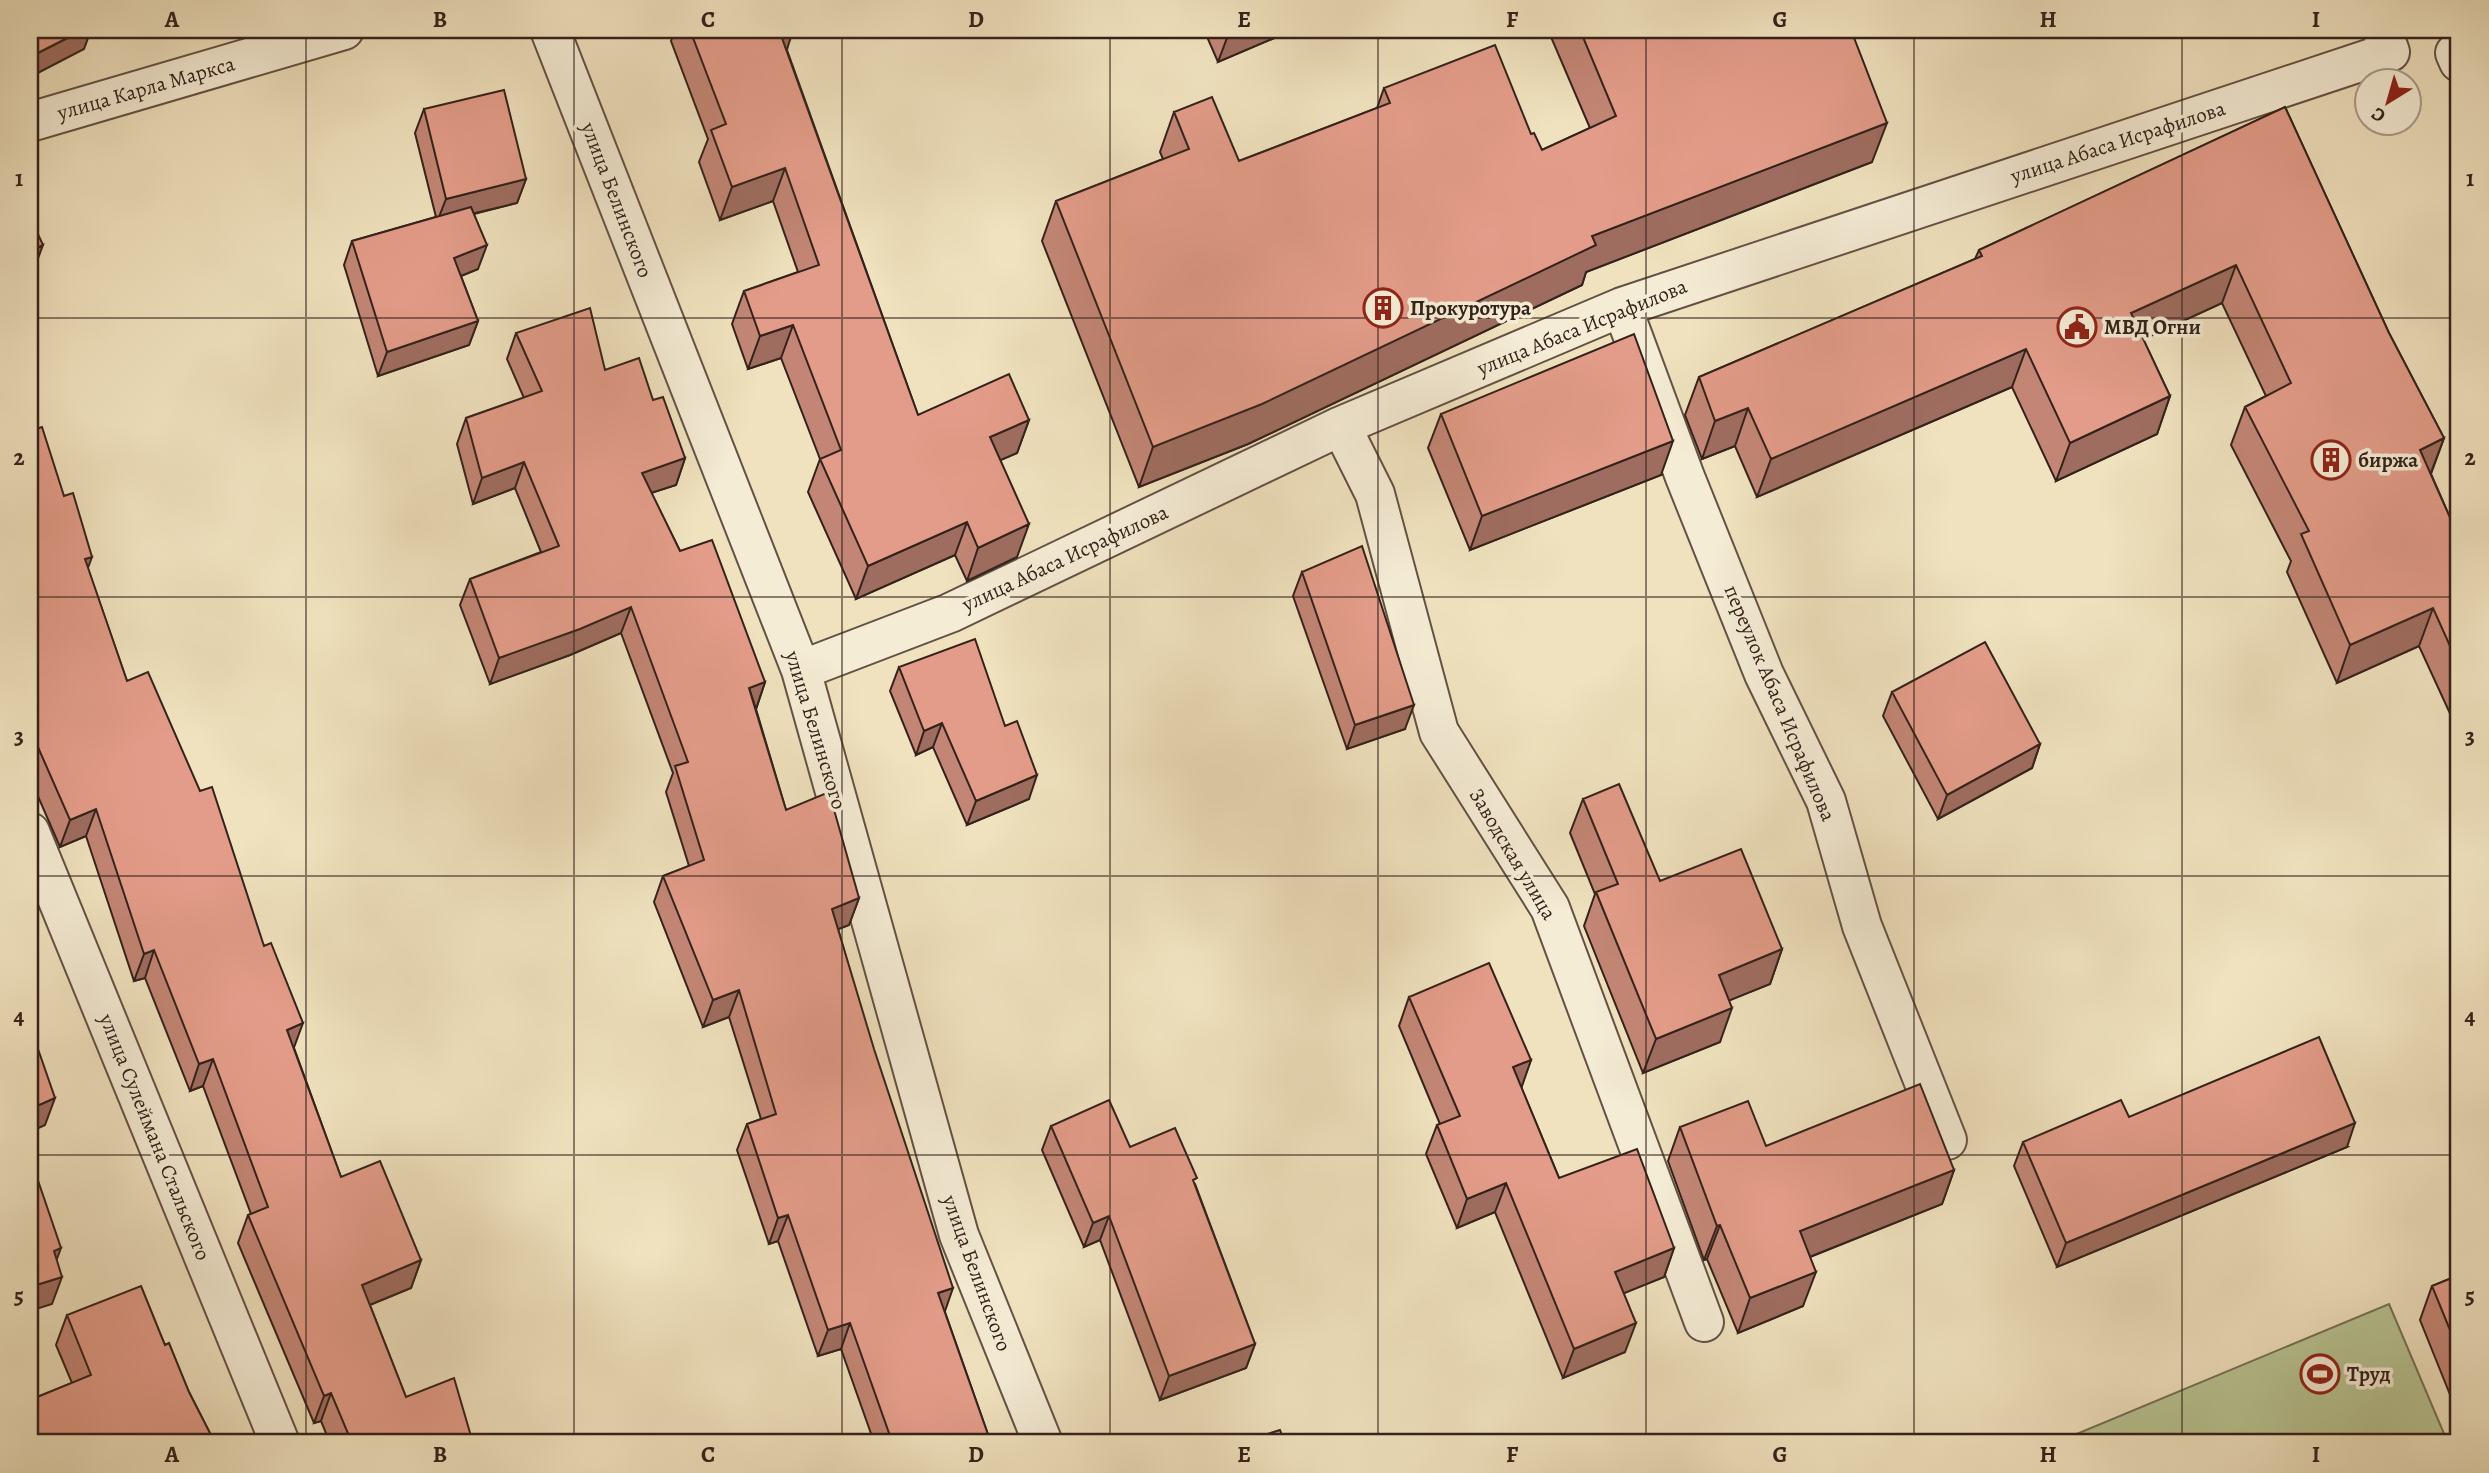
<svg xmlns="http://www.w3.org/2000/svg" width="2489" height="1473" viewBox="0 0 2489 1473" font-family="Alegreya,serif">
  <style>
    .green { fill: #b8c392; stroke: #767256; stroke-width: 2 }
    .lines { fill: none; stroke-linecap: round; stroke-linejoin: round }
    .minor-casing { stroke: #635244; stroke-width: 42 }
    .minor { stroke: #f5ecd5; stroke-width: 38 }
    .wall { fill: #c38676; stroke: #34221b; stroke-width: 2 }
    .shaded-wall { fill: #9f6d60; stroke: #34221b; stroke-width: 2 }
    .building { fill: #e39c89; stroke: #34221b; stroke-width: 2 }
    .grid { fill: none; stroke: #34221b; stroke-width: 2; stroke-opacity: 0.55 }
    .labels { text-anchor: middle; stroke-width: 7; stroke-linejoin: round; paint-order: stroke }
    .street-label { font-size: 21px; fill: #34221b; stroke: #f5ecd5 }
    .poi-label { font-size: 21px; font-weight: bold; fill: #34221b; stroke: #f5ecd5; text-anchor: start }
    .neatline { fill: none; stroke: #34221b; stroke-width: 2.5 }
    .grid-label { font-size: 23px; text-anchor: middle; font-weight: bold; fill: #34221b }
  </style>
  <rect width="100%" height="100%" fill="#f0e2bf"/>
  <filter id="stains"><feTurbulence type="fractalNoise" baseFrequency=".00286" numOctaves="4"/><feColorMatrix values="0 0 0 0 .2 0 0 0 0 .09 0 0 0 0 .02 0 0 0 .5 -.17"/></filter>
  <radialGradient id="worn" r=".72"><stop offset=".6" stop-color="#630" stop-opacity="0"/><stop offset="1" stop-color="#630" stop-opacity=".3"/></radialGradient>
  <path class="green" d="M 2389,1304 L 2448,1443 L 2055,1443 Z"/>
  <g class="lines">
    <g class="minor-casing">
      <path id="minor" d="M 550,30 L 801,670 L 959,1235 L 1043,1443
        M 2455,53 L 2459,62
        M 30,122 L 344,30
        M 1622,307 L 1685,477 L 1764,674 L 1826,801 L 1862,926 L 1947,1140
        M 1341,426 L 1375,494 L 1439,732 L 1550,908 L 1704,1322
        M 801,670 L 950,613 L 1341,426 L 1622,307 L 2390,52 L 2382,30
        M 30,832 L 280,1443"/>
    </g>
    <use href="#minor" class="minor"/>
  </g>
  <path class="wall" d="M 675,30 L 790,30 L 787,50 L 918,415 L 1029,420 L 1017,453 L 1000,460 L 1017,557 L 967,581 L 955,555 L 856,599 L 808,492 L 820,459 L 781,358 L 748,369 L 732,324 L 744,291 L 798,272 L 773,201 L 720,220 L 699,162 L 708,139 L 671,41 Z
    M 1204,30 L 1293,30 L 1218,62 Z
    M 1548,30 L 1851,30 L 1872,162 L 1586,272 L 1582,285 L 1248,444 L 1139,487 L 1042,241 L 1056,201 L 1163,159 L 1160,152 L 1174,112 L 1239,161 L 1377,108 L 1384,88 L 1531,134 L 1542,150 L 1590,128 Z
    M 2285,107 L 2389,333 L 2444,438 L 2431,474 L 2459,538 L 2459,733 L 2419,646 L 2337,683 L 2287,572 L 2291,561 L 2231,445 L 2245,407 L 2266,396 L 2222,303 L 2143,339 L 2170,396 L 2157,434 L 2056,481 L 2012,387 L 1757,497 L 1735,446 L 1702,459 L 1685,415 L 1699,377 L 1975,259 L 1979,250 Z
    M 424,109 L 526,179 L 517,203 L 474,214 L 478,269 L 461,276 L 478,321 L 469,345 L 378,376 L 344,265 L 352,241 L 436,217 L 415,133 Z
    M 516,333 L 605,370 L 653,400 L 685,458 L 676,485 L 651,493 L 680,551 L 765,682 L 756,709 L 786,810 L 859,898 L 849,925 L 838,929 L 945,1312 L 991,1443 L 874,1442 L 841,1349 L 818,1356 L 778,1241 L 769,1244 L 737,1150 L 747,1124 L 761,1119 L 729,1017 L 703,1027 L 654,902 L 663,876 L 689,866 L 666,792 L 673,773 L 621,633 L 570,655 L 490,684 L 460,605 L 470,579 L 541,552 L 515,488 L 473,504 L 457,444 L 466,418 L 524,398 L 507,359 Z
    M 1441,414 L 1661,475 L 1470,550 L 1428,448 Z
    M 30,431 L 88,569 L 127,681 L 294,1048 L 341,1177 L 421,1260 L 411,1288 L 370,1305 L 406,1397 L 473,1443 L 330,1443 L 321,1421 L 314,1423 L 238,1243 L 248,1215 L 251,1214 L 203,1086 L 190,1091 L 145,978 L 134,981 L 86,836 L 60,847 L 30,778 Z
    M 1302,572 L 1405,729 L 1347,749 L 1293,596 Z
    M 899,667 L 1005,726 L 1029,799 L 967,825 L 933,747 L 916,755 L 890,691 Z
    M 1892,692 L 2040,744 L 2032,768 L 1938,819 L 1883,716 Z
    M 1583,799 L 1660,881 L 1782,949 L 1770,984 L 1729,1000 L 1720,1042 L 1643,1073 L 1584,926 L 1595,894 L 1570,833 Z
    M 1409,997 L 1531,1060 L 1521,1087 L 1559,1178 L 1674,1248 L 1664,1277 L 1623,1293 L 1625,1352 L 1563,1378 L 1495,1212 L 1457,1228 L 1426,1154 L 1437,1125 L 1440,1124 L 1399,1026 Z
    M 2129,1117 L 2347,1147 L 2057,1267 L 2014,1166 L 2023,1142 Z
    M 1051,1126 L 1130,1147 L 1195,1184 L 1255,1344 L 1246,1368 L 1160,1400 L 1100,1240 L 1084,1247 L 1042,1150 Z
    M 1680,1127 L 1766,1146 L 1954,1170 L 1942,1204 L 1810,1257 L 1803,1306 L 1738,1333 L 1707,1259 L 1704,1260 L 1668,1161 Z
    M 2459,1275 L 2459,1417 L 2420,1320 L 2432,1286 Z
    M 67,1315 L 165,1345 L 215,1443 L 30,1443 L 30,1400 L 72,1383 L 56,1345 Z"/>
  <path class="shaded-wall" d="M 83,30 L 91,30 L 84,49 L 30,77 L 30,57 Z
    M 1230,30 L 1293,30 L 1218,62 Z
    M 792,34 L 781,67 L 782,38 Z
    M 1887,123 L 1872,162 L 1586,272 L 1582,285 L 1248,444 L 1139,487 L 1153,447 L 1592,236 Z
    M 785,168 L 773,201 L 720,220 L 732,187 Z
    M 526,179 L 517,203 L 437,222 L 446,199 Z
    M 43,245 L 31,277 L 30,277 L 30,251 Z
    M 487,245 L 478,269 L 446,282 L 454,258 Z
    M 2236,265 L 2222,303 L 2118,351 L 2131,313 Z
    M 478,321 L 469,345 L 378,376 L 387,352 Z
    M 793,325 L 781,358 L 748,369 L 760,336 Z
    M 2026,349 L 2012,387 L 1757,497 L 1771,459 Z
    M 2170,396 L 2157,434 L 2056,481 L 2070,443 Z
    M 1748,408 L 1735,446 L 1702,459 L 1715,421 Z
    M 1029,420 L 1017,453 L 978,470 L 990,437 Z
    M 2444,438 L 2430,475 L 2420,450 Z
    M 1673,441 L 1661,475 L 1470,550 L 1482,516 Z
    M 685,458 L 676,485 L 632,499 L 642,473 Z
    M 524,462 L 515,488 L 473,504 L 482,478 Z
    M 967,522 L 955,555 L 856,599 L 868,566 Z
    M 1029,524 L 1017,557 L 967,581 L 978,548 Z
    M 92,557 L 82,584 L 85,559 Z
    M 631,607 L 621,633 L 570,655 L 490,684 L 499,658 Z
    M 2433,608 L 2419,646 L 2337,683 L 2350,645 Z
    M 765,682 L 756,709 L 749,688 Z
    M 1414,705 L 1405,729 L 1347,749 L 1355,725 Z
    M 942,723 L 933,747 L 916,755 L 924,731 Z
    M 2040,744 L 2032,768 L 1938,819 L 1947,795 Z
    M 1037,775 L 1029,799 L 967,825 L 976,801 Z
    M 96,809 L 86,836 L 60,847 L 70,820 Z
    M 859,898 L 849,925 L 823,935 L 832,909 Z
    M 1782,949 L 1770,984 L 1706,1010 L 1719,975 Z
    M 154,950 L 145,978 L 134,981 L 144,954 Z
    M 739,990 L 729,1017 L 703,1027 L 713,1000 Z
    M 1732,1008 L 1720,1042 L 1643,1073 L 1656,1039 Z
    M 36,1022 L 30,1039 L 30,1024 Z
    M 303,1023 L 293,1050 L 287,1030 Z
    M 213,1059 L 203,1086 L 190,1091 L 199,1064 Z
    M 1531,1060 L 1521,1089 L 1513,1067 Z
    M 55,1098 L 45,1125 L 30,1132 L 30,1109 Z
    M 2355,1123 L 2347,1147 L 2057,1267 L 2066,1243 Z
    M 1954,1170 L 1942,1204 L 1787,1266 L 1800,1231 Z
    M 1506,1183 L 1495,1212 L 1457,1228 L 1467,1199 Z
    M 788,1215 L 778,1241 L 769,1244 L 778,1218 Z
    M 1109,1216 L 1100,1240 L 1084,1247 L 1093,1223 Z
    M 1720,1225 L 1707,1259 L 1704,1260 L 1717,1226 Z
    M 61,1248 L 51,1275 L 54,1251 Z
    M 1674,1248 L 1664,1277 L 1605,1301 L 1615,1272 Z
    M 421,1260 L 411,1288 L 352,1312 L 362,1285 Z
    M 1816,1272 L 1803,1306 L 1738,1333 L 1750,1298 Z
    M 62,1277 L 52,1304 L 30,1311 L 30,1287 Z
    M 953,1288 L 944,1314 L 938,1293 Z
    M 850,1323 L 841,1349 L 818,1356 L 828,1330 Z
    M 1636,1323 L 1625,1352 L 1563,1378 L 1574,1349 Z
    M 1255,1344 L 1246,1368 L 1160,1400 L 1169,1376 Z
    M 331,1393 L 321,1421 L 314,1423 L 324,1396 Z"/>
  <path class="building" d="M 30,30 L 83,30 L 30,57 Z
    M 690,30 L 790,30 L 792,34 L 782,38 L 918,415 L 1009,374 L 1029,420 L 990,437 L 1029,524 L 978,548 L 967,522 L 868,566 L 820,459 L 841,450 L 793,325 L 760,336 L 744,291 L 819,265 L 785,168 L 732,187 L 711,130 L 726,124 Z
    M 1580,30 L 1851,30 L 1887,123 L 1592,236 L 1596,245 L 1262,404 L 1153,447 L 1056,201 L 1189,149 L 1174,112 L 1212,97 L 1239,161 L 1390,103 L 1384,88 L 1495,45 L 1531,134 L 1534,133 L 1542,150 L 1616,116 Z
    M 504,90 L 526,179 L 446,199 L 424,109 Z
    M 2285,107 L 2389,333 L 2444,438 L 2420,450 L 2459,538 L 2459,666 L 2433,608 L 2350,645 L 2301,534 L 2309,531 L 2245,407 L 2291,383 L 2236,265 L 2131,313 L 2170,396 L 2070,443 L 2026,349 L 1771,459 L 1748,408 L 1715,421 L 1699,377 L 1982,256 L 1979,250 Z
    M 471,207 L 487,245 L 454,258 L 478,321 L 387,352 L 352,241 Z
    M 30,217 L 43,245 L 30,251 Z
    M 590,308 L 605,370 L 639,358 L 653,400 L 663,397 L 685,458 L 642,473 L 680,551 L 712,540 L 765,682 L 749,688 L 786,810 L 829,792 L 859,898 L 832,909 L 874,1049 L 953,1288 L 938,1293 L 991,1443 L 870,1443 L 890,1436 L 850,1323 L 828,1330 L 788,1215 L 778,1218 L 747,1124 L 776,1114 L 739,990 L 713,1000 L 663,876 L 704,860 L 675,766 L 688,762 L 631,607 L 580,629 L 499,658 L 470,579 L 559,546 L 524,462 L 482,478 L 466,418 L 542,391 L 516,333 Z
    M 1634,334 L 1673,441 L 1482,516 L 1441,414 Z
    M 42,427 L 64,496 L 73,493 L 92,557 L 85,559 L 127,681 L 148,672 L 200,791 L 212,787 L 264,946 L 271,943 L 303,1023 L 287,1030 L 341,1177 L 380,1161 L 421,1260 L 362,1285 L 406,1397 L 454,1378 L 473,1443 L 352,1443 L 331,1393 L 324,1396 L 248,1215 L 268,1207 L 213,1059 L 199,1064 L 154,950 L 144,954 L 96,809 L 70,820 L 30,729 L 30,431 Z
    M 1362,546 L 1414,705 L 1355,725 L 1302,572 Z
    M 975,639 L 1005,726 L 1017,721 L 1037,775 L 976,801 L 942,723 L 924,731 L 899,667 Z
    M 1985,642 L 2040,744 L 1947,795 L 1892,692 Z
    M 1619,784 L 1660,881 L 1741,849 L 1782,949 L 1719,975 L 1732,1008 L 1656,1039 L 1596,892 L 1618,884 L 1583,799 Z
    M 1489,963 L 1531,1060 L 1513,1067 L 1559,1178 L 1637,1149 L 1674,1248 L 1615,1272 L 1636,1323 L 1574,1349 L 1506,1183 L 1467,1199 L 1437,1125 L 1460,1116 L 1409,997 Z
    M 30,1007 L 36,1022 L 30,1024 Z
    M 30,1026 L 55,1098 L 30,1109 Z
    M 2319,1037 L 2355,1123 L 2066,1243 L 2023,1142 L 2121,1100 L 2129,1117 Z
    M 1920,1084 L 1954,1170 L 1800,1231 L 1816,1272 L 1750,1298 L 1720,1225 L 1717,1226 L 1680,1127 L 1748,1101 L 1766,1146 Z
    M 1109,1100 L 1130,1147 L 1175,1128 L 1197,1178 L 1193,1180 L 1255,1344 L 1169,1376 L 1109,1216 L 1093,1223 L 1051,1126 Z
    M 30,1157 L 61,1248 L 54,1251 L 62,1277 L 30,1287 Z
    M 2459,1275 L 2459,1352 L 2432,1286 Z
    M 141,1286 L 165,1345 L 169,1343 L 189,1392 L 215,1443 L 37,1443 L 30,1427 L 30,1400 L 91,1375 L 67,1315 Z
    M 1280,1430 L 1285,1443 L 1239,1443 Z"/>
  <path class="grid" d="M 306,30 L 306,1443M 574,30 L 574,1443M 842,30 L 842,1443M 1110,30 L 1110,1443M 1378,30 L 1378,1443M 1646,30 L 1646,1443M 1914,30 L 1914,1443M 2182,30 L 2182,1443M 30,318 L 2459,318M 30,597 L 2459,597M 30,876 L 2459,876M 30,1155 L 2459,1155"/>
  <defs>
    <g id="building-ring" transform="scale(2.0125)"><circle r="9.5" fill="#f5ecd5" stroke="#8f2418" stroke-width="1.5"/><path d="M-4-6H4V6H1V3H-1V6H-4ZM-2.5-4.3h1.7v1.8h-1.7ZM.8-4.3h1.7v1.8H.8ZM-2.5-1h1.7V.8h-1.7ZM.8-1h1.7V.8H.8Z" fill="#8f2418"/></g>
    <g id="civic-ring" transform="scale(2.0125)"><circle r="9.5" fill="#f5ecd5" stroke="#8f2418" stroke-width="1.5"/><path d="M-.6-6.5H3V-4.5H.6V-3L4-1V1h2V6H-6V1h2V-1L-.6-3ZM-1.2 2.5V6h2.4V2.5Z" fill="#8f2418"/></g>
    <g id="stadium-ring" transform="scale(2.0125)"><circle r="9.5" fill="#f5ecd5" stroke="#8f2418" stroke-width="1.5"/><path d="M0-5a6.5 5 0 1 0 0 10a6.5 5 0 1 0 0-10ZM-3.5-1.8h7v3.6h-7Z" fill="#8f2418"/></g>
  </defs>
  <g fill-rule="evenodd">
    <use href="#building-ring" x="1383" y="308"/>
    <use href="#civic-ring" x="2077" y="327"/>
    <use href="#building-ring" x="2331" y="460"/>
    <use href="#stadium-ring" x="2320" y="1374"/>
  </g>
  <g class="labels">
    <g class="street-label">
      <text transform="translate(146 88) rotate(-16)" y="7">улица Карла Маркса</text>
      <text transform="translate(2118 142) rotate(-18)" y="7">улица Абаса Исрафилова</text>
      <text transform="translate(617 200) rotate(69)" y="7">улица Белинского</text>
      <text transform="translate(1582 327) rotate(-22)" y="7">улица Абаса Исрафилова</text>
      <text transform="translate(1065 558) rotate(-25)" y="7">улица Абаса Исрафилова</text>
      <text transform="translate(1780 703) rotate(67)" y="7">переулок Абаса Исрафилова</text>
      <text transform="translate(816 730) rotate(73)" y="7">улица Белинского</text>
      <text transform="translate(1513 854) rotate(59)" y="7">Заводская улица</text>
      <text transform="translate(155 1137) rotate(68)" y="7">улица Сулеймана Стальского</text>
      <text transform="translate(977 1273) rotate(70)" y="7">улица Белинского</text>
    </g>
    <g class="poi-label">
      <text x="1410" y="315">Прокуротура</text>
      <text x="2104" y="334">МВД Огни</text>
      <text x="2358" y="467">биржа</text>
      <text x="2347" y="1381">Труд</text>
    </g>
  </g>
  <rect width="2489" height="1473" fill="none" stroke="#f0e2bf" stroke-width="77"/>
  <g transform="translate(2388 102) rotate(217)"><circle r="33" fill="#f5ecd5" stroke="#a89b8b" stroke-width="2"/>
  <path d="M0-5L12 26L0 18L-12 26Z" fill="#8f2418"/>
  <text y="-10" font-size="19" font-weight="bold" text-anchor="middle" fill="#34221b">С</text>
  </g>
  <rect x="38" y="38" width="2412" height="1396" class="neatline"/>
  <g class="grid-label">
    <text x="172" y="27">A</text>
    <text x="440" y="27">B</text>
    <text x="708" y="27">C</text>
    <text x="976" y="27">D</text>
    <text x="1244" y="27">E</text>
    <text x="1512" y="27">F</text>
    <text x="1780" y="27">G</text>
    <text x="2048" y="27">H</text>
    <text x="2316" y="27">I</text>
    <text x="19" y="186">1</text>
    <text x="2470" y="186">1</text>
    <text x="19" y="465">2</text>
    <text x="2470" y="465">2</text>
    <text x="19" y="744">3</text>
    <text x="2470" y="744">3</text>
    <text x="19" y="1024">4</text>
    <text x="2470" y="1024">4</text>
    <text x="19" y="1303">5</text>
    <text x="2470" y="1303">5</text>
    <text x="172" y="1462">A</text>
    <text x="440" y="1462">B</text>
    <text x="708" y="1462">C</text>
    <text x="976" y="1462">D</text>
    <text x="1244" y="1462">E</text>
    <text x="1512" y="1462">F</text>
    <text x="1780" y="1462">G</text>
    <text x="2048" y="1462">H</text>
    <text x="2316" y="1462">I</text>
  </g>
  <rect width="100%" height="100%" filter="url(#stains)"/>
  <rect width="100%" height="100%" fill="url(#worn)"/>
</svg>
